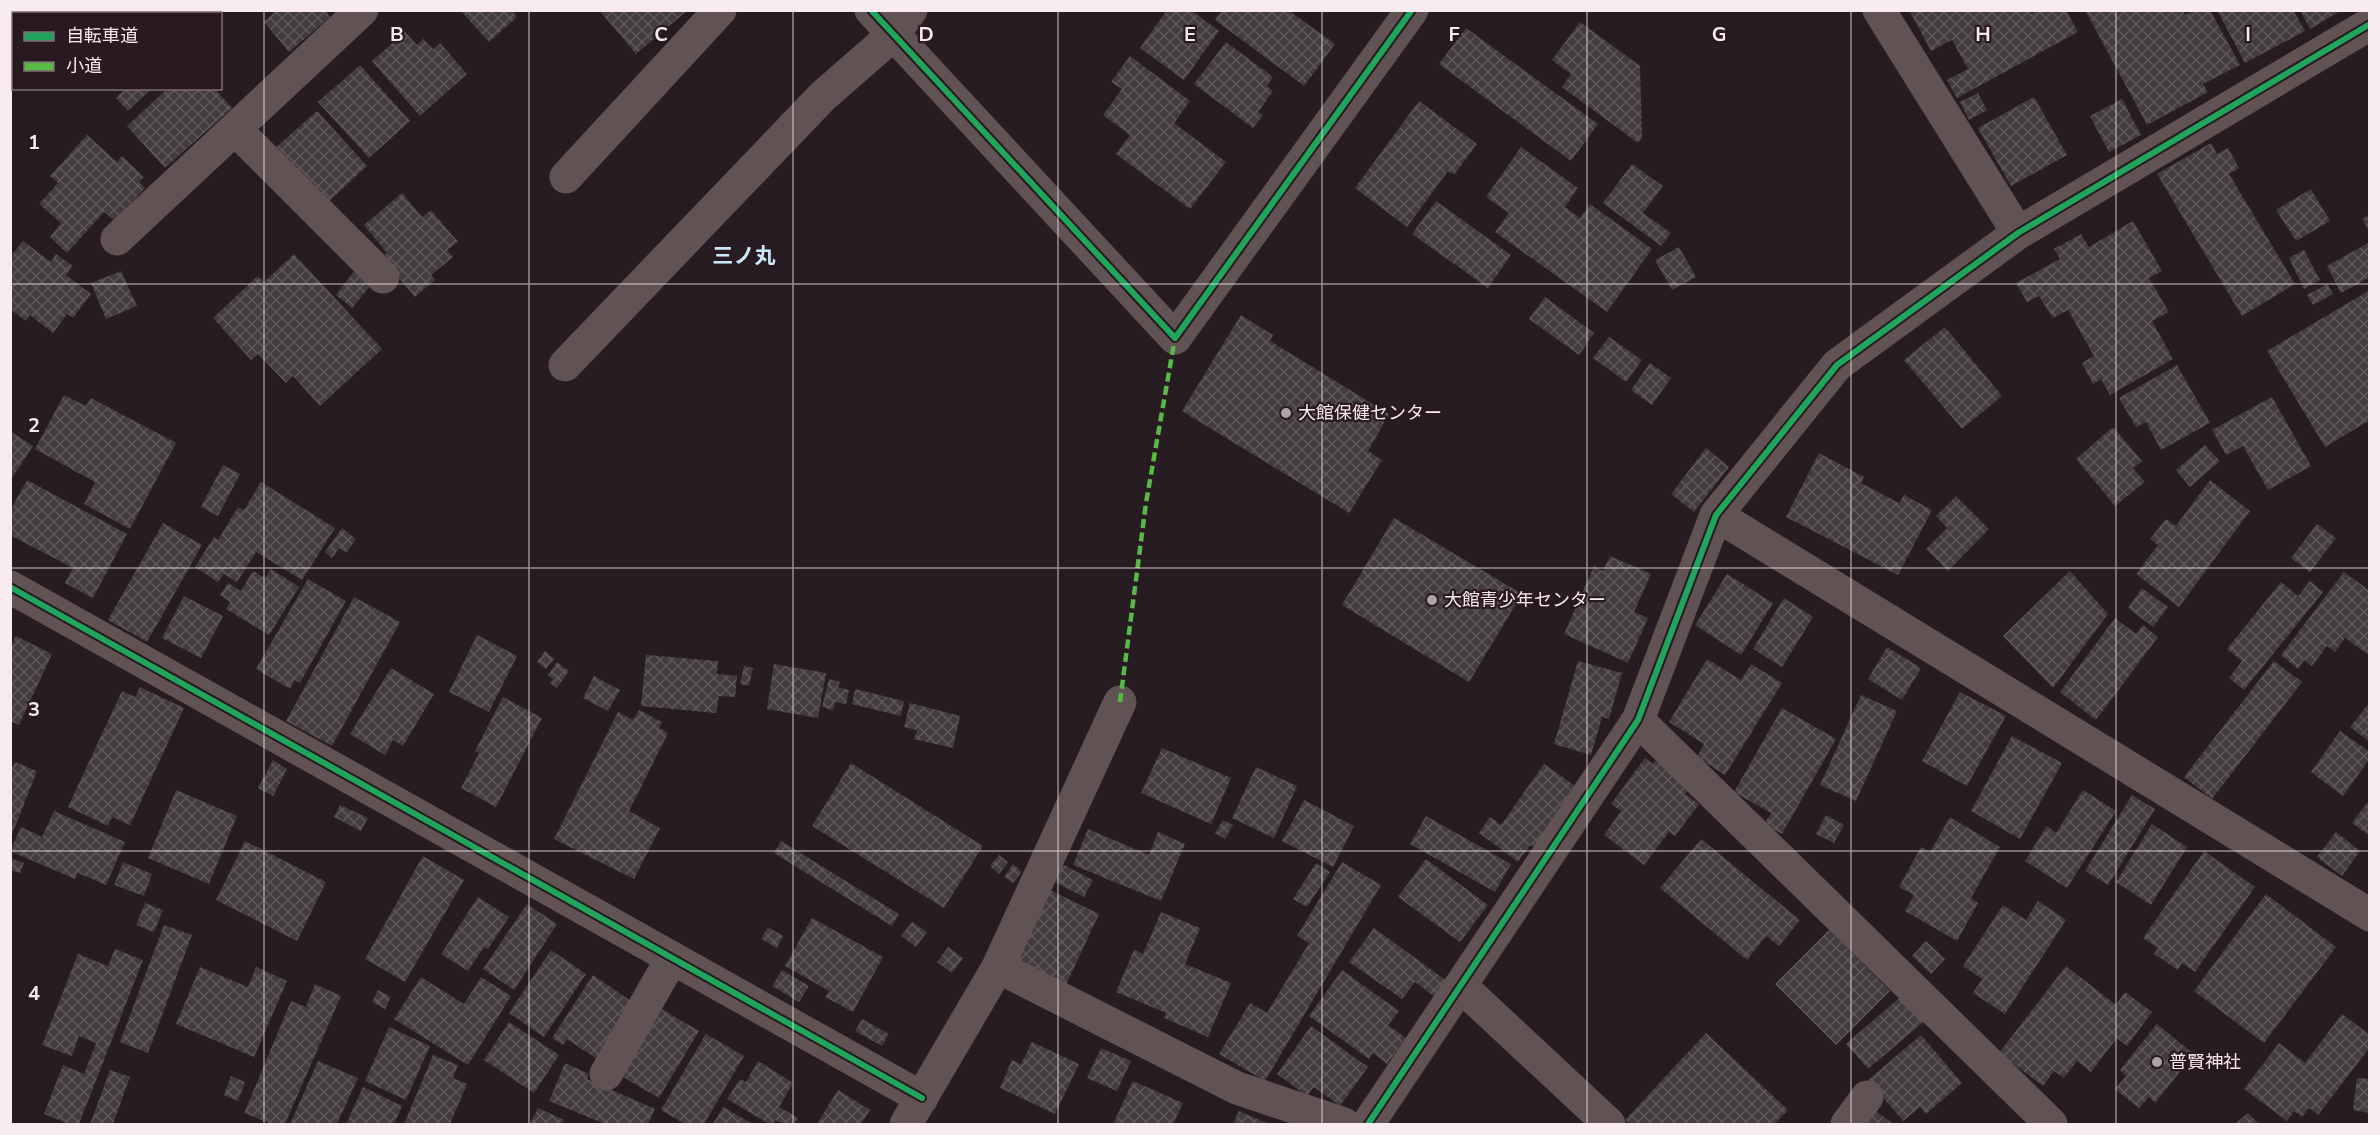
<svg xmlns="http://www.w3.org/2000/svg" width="2380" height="1135" viewBox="0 0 2380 1135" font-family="'Nunito Sans','Noto Sans JP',sans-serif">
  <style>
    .building { fill: url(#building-cross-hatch) }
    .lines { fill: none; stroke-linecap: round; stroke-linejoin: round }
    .minor { stroke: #615253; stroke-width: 33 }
    .quiet { stroke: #58b947; stroke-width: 4.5; stroke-dasharray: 9 4.5; stroke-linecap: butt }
    .cycleway-casing { stroke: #291920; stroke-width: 10 }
    .cycleway { stroke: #20a55d; stroke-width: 6 }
    .grid { fill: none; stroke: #f8ecf1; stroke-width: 1.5; stroke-opacity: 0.55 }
    .poi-dot { fill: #aea3a8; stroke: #291920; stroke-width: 2 }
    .labels { text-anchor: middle; stroke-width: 4.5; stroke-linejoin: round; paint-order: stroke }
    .poi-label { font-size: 18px; fill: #f8ecf1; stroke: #291920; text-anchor: start }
    .quarter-label { font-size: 21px; font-weight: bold; fill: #c8e9f7; stroke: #291920 }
    .grid-label { font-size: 20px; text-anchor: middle; font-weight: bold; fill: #f8ecf1; stroke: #291920; stroke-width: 4.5; stroke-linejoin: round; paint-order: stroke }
  </style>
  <defs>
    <pattern id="building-cross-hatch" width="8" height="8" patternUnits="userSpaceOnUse" patternTransform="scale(1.5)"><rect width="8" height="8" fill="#423b3f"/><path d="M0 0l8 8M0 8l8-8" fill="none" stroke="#5e585b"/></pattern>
  </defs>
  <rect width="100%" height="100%" fill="#261c21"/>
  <path class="building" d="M 122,10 L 136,10 L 139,14 L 120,14 Z
    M 277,10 L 325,10 L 330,17 L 289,52 L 264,22 Z
    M 460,10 L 512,10 L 517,17 L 489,42 Z
    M 599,10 L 688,10 L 636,54 Z
    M 1167,10 L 1191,10 L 1219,31 L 1184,80 L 1140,48 Z
    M 1222,10 L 1288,10 L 1335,44 L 1304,86 L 1215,20 Z
    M 1909,10 L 2029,10 L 2031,14 L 2038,10 L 2066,10 L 2078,32 L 1957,98 L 1947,80 L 1968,69 L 1952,40 L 1931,51 Z
    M 2085,10 L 2183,10 L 2185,15 L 2194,10 L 2210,10 L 2240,65 L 2203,84 L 2208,92 L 2147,125 Z
    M 2217,10 L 2293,10 L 2305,31 L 2245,63 Z
    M 2300,10 L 2342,10 L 2310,29 Z
    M 1580,22 L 1640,66 L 1642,138 L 1638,143 L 1562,87 L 1571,74 L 1552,60 Z
    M 1466,28 L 1598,124 L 1571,161 L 1439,64 Z
    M 10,29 L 14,30 L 14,52 L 10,58 Z
    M 405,32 L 417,45 L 423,39 L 433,49 L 440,43 L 467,74 L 420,116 L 372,61 Z
    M 1226,42 L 1273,77 L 1267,86 L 1273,91 L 1258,112 L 1263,115 L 1253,128 L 1194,84 Z
    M 1130,56 L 1190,101 L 1174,123 L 1226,162 L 1190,209 L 1116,154 L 1130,135 L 1103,115 L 1122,89 L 1111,82 Z
    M 360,65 L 410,121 L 369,158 L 318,102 Z
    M 126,88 L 152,88 L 128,111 L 116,98 Z
    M 168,88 L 214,88 L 232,108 L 165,168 L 127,126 Z
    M 1978,93 L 1987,110 L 1969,120 L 1960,102 Z
    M 2034,97 L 2067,155 L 2011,186 L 1978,128 Z
    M 2122,99 L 2141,135 L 2109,152 L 2090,116 Z
    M 1419,101 L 1477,144 L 1454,175 L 1448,171 L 1407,227 L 1355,188 Z
    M 317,111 L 367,166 L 326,204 L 275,148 Z
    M 87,135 L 117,162 L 122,156 L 144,177 L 139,182 L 145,188 L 115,221 L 104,212 L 67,253 L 50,237 L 61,223 L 39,204 L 58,183 L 50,176 Z
    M 2211,143 L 2217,154 L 2228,148 L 2239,168 L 2229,174 L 2295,284 L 2242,316 L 2157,174 Z
    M 1521,147 L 1578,188 L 1565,207 L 1580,218 L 1590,204 L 1652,249 L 1607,312 L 1495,232 L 1509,213 L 1486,197 Z
    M 1632,164 L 1663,186 L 1643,213 L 1671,233 L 1661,246 L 1603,203 Z
    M 2311,189 L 2330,221 L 2296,241 L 2276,210 Z
    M 402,193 L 422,217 L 431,210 L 458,242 L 447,250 L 453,257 L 431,275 L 435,280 L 415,297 L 381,257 L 387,253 L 364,225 Z
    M 1436,201 L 1511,255 L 1488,288 L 1412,234 Z
    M 2370,214 L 2370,233 L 2362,219 Z
    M 2133,221 L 2162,271 L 2149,278 L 2169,312 L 2152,321 L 2173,359 L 2110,395 L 2101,379 L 2093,384 L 2082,363 L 2094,356 L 2068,310 L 2053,318 L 2039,296 L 2027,302 L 2016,283 L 2060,259 L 2054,249 L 2081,234 L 2089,247 Z
    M 23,241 L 51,262 L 56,254 L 73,266 L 66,275 L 91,294 L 73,318 L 67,314 L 53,333 L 30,315 L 26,321 L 10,309 L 10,257 Z
    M 2370,242 L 2370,277 L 2341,293 L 2327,266 Z
    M 1679,247 L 1696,277 L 1672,290 L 1655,260 Z
    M 2304,250 L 2320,280 L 2304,289 L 2289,258 Z
    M 294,254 L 382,349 L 320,406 L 293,376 L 286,383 L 258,354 L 251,360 L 213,318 L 258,276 L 264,282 Z
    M 121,271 L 137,306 L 106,319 L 91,283 Z
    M 354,271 L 371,285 L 352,308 L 336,295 Z
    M 2327,284 L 2333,294 L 2313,305 L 2307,295 Z
    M 2370,290 L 2370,420 L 2325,447 L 2267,351 Z
    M 1545,297 L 1594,333 L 1579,355 L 1529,319 Z
    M 1241,315 L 1273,335 L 1270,341 L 1389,414 L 1368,451 L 1382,460 L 1349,513 L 1182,411 Z
    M 1945,327 L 2002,396 L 1962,429 L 1904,360 Z
    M 1609,337 L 1642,360 L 1626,382 L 1593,358 Z
    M 1650,363 L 1671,378 L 1652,405 L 1631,390 Z
    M 2177,365 L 2210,423 L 2161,450 L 2146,422 L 2136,427 L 2119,398 Z
    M 64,395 L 86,406 L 91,398 L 176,443 L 130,529 L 84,504 L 95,482 L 35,449 Z
    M 2272,397 L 2311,466 L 2268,490 L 2243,446 L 2226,455 L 2212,430 Z
    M 2113,427 L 2142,461 L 2133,468 L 2145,482 L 2115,506 L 2076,459 Z
    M 10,431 L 33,446 L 10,481 Z
    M 2205,445 L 2220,461 L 2190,487 L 2176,470 Z
    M 1706,448 L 1729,467 L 1694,512 L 1671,494 Z
    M 1819,453 L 1864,477 L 1861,483 L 1899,503 L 1904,495 L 1932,510 L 1898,575 L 1786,517 Z
    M 223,465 L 240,474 L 218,516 L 201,507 Z
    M 27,480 L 127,534 L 93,598 L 65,583 L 73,568 L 10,535 L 10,511 Z
    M 2210,480 L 2250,511 L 2179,607 L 2136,574 L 2158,545 L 2150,539 L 2166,519 L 2176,526 Z
    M 261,482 L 335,528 L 302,580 L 256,552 L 237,582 L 224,574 L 218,582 L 195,567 L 214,537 L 218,540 L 238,507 L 244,510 Z
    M 1956,496 L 1989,529 L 1948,571 L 1926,549 L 1947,528 L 1936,516 Z
    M 1394,518 L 1522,594 L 1469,682 L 1342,605 Z
    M 163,523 L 202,545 L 147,642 L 108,620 Z
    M 2317,524 L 2336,538 L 2310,572 L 2291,558 Z
    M 342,528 L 356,539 L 346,553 L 339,548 L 332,558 L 325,552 Z
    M 1610,556 L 1651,574 L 1634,612 L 1648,618 L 1628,663 L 1564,634 L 1594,566 L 1603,571 Z
    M 271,569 L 299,587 L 269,635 L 226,609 L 230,602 L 220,595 L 228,583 L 241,591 L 253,571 L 265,578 Z
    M 2070,571 L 2108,614 L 2053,688 L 2003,636 Z
    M 2344,572 L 2370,591 L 2370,656 L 2345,638 L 2335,652 L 2327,646 L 2312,666 L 2304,660 L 2298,669 L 2281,655 Z
    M 1727,574 L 1773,603 L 1741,655 L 1695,625 Z
    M 308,579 L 346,601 L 300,683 L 295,680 L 290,689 L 256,669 Z
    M 2310,581 L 2323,592 L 2244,690 L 2229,678 L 2242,661 L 2227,649 L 2281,582 L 2298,596 Z
    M 2142,588 L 2168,607 L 2153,627 L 2128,608 Z
    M 184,596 L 223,616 L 201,658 L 162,638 Z
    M 354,597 L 400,622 L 332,746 L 286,721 Z
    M 1784,598 L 1813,617 L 1782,667 L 1753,649 Z
    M 2115,618 L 2136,634 L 2143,625 L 2158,637 L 2096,720 L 2060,692 Z
    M 477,635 L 517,656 L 489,712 L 449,692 Z
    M 16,636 L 52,654 L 19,725 L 10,721 L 10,648 Z
    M 1887,647 L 1921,668 L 1902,700 L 1868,679 Z
    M 545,651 L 554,659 L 546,669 L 537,662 Z
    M 646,655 L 718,661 L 717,674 L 737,676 L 735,697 L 719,696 L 716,713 L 641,706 Z
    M 1707,659 L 1741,680 L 1751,664 L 1782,683 L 1725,775 L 1697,757 L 1704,744 L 1669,722 Z
    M 1578,661 L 1622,673 L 1609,719 L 1602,717 L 1591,755 L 1554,744 Z
    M 2274,661 L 2302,682 L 2212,799 L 2184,777 Z
    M 557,662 L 569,671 L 557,688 L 550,683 L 553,679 L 548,675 Z
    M 774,664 L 826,673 L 818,718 L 767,709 Z
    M 744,666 L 753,668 L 749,686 L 740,684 Z
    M 391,668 L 434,694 L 403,746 L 393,740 L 385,755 L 350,734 Z
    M 594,676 L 620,690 L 608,711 L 583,698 Z
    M 829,679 L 840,682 L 838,687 L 849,690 L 846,704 L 835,702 L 833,710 L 822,707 Z
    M 140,687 L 184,708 L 130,825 L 112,817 L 108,826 L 68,807 L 122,691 L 135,697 Z
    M 855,689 L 904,701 L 901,716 L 852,704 Z
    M 1960,692 L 2006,716 L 1967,786 L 1922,761 Z
    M 1861,695 L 1897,711 L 1856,801 L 1820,785 Z
    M 503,697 L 542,718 L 496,807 L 461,788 L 479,753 L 475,751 Z
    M 2370,702 L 2370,742 L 2350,727 Z
    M 910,703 L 960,716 L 953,748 L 914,739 L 917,730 L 904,727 Z
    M 1782,708 L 1836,739 L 1782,834 L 1764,824 L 1771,813 L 1734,792 Z
    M 639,710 L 662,722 L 659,728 L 668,733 L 629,811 L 660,828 L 634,879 L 554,839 L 618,712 L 633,720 Z
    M 2340,731 L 2370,752 L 2370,758 L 2343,796 L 2311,772 Z
    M 2012,736 L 2062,763 L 2020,839 L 1971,811 Z
    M 1162,748 L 1231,778 L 1211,824 L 1141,793 Z
    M 1645,758 L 1653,764 L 1658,758 L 1690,788 L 1685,794 L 1699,804 L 1675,836 L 1669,832 L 1644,865 L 1604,835 L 1621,811 L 1611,804 Z
    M 273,760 L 287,769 L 273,796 L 258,788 Z
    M 15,762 L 37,771 L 11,837 L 10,771 Z
    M 851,763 L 983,846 L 944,908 L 812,826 Z
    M 1544,764 L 1578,788 L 1536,849 L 1530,845 L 1518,862 L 1479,833 L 1490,817 L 1501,825 Z
    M 1256,767 L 1297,786 L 1274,838 L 1232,818 Z
    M 176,790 L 237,816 L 209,884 L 148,858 Z
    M 2083,790 L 2116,811 L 2067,888 L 2025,861 L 2047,826 L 2056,833 Z
    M 2132,795 L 2155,809 L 2108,885 L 2085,871 Z
    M 2370,799 L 2370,836 L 2352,823 Z
    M 1304,800 L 1354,826 L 1333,867 L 1282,841 Z
    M 340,805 L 368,818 L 361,831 L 334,817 Z
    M 54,811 L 125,842 L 106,885 L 78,873 L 75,879 L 10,851 L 21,827 L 42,837 Z
    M 1826,815 L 1844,825 L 1834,843 L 1816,834 Z
    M 1426,816 L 1511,864 L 1495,892 L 1410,844 Z
    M 1950,817 L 2000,847 L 1971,898 L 1978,903 L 1957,941 L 1905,911 L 1914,895 L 1899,887 L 1921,847 L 1930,852 Z
    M 1223,820 L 1233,825 L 1225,839 L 1215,833 Z
    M 2152,824 L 2187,847 L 2151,905 L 2116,882 Z
    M 1088,829 L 1149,855 L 1158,832 L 1185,844 L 1161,901 L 1073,865 Z
    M 2336,832 L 2360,851 L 2342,876 L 2317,857 Z
    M 1701,839 L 1800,920 L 1779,946 L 1766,936 L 1747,960 L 1660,888 Z
    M 245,841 L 326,882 L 297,941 L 216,900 Z
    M 781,841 L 899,914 L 892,926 L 774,853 Z
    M 2204,851 L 2255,887 L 2195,972 L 2182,963 L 2178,970 L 2154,954 L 2158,948 L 2143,938 Z
    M 999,855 L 1008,862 L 999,874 L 990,866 Z
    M 423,856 L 464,880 L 405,982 L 365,959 Z
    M 10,858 L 24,863 L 20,873 L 10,870 Z
    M 1426,859 L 1488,905 L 1460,942 L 1398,897 Z
    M 123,862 L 152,874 L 144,896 L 114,885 Z
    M 1342,862 L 1381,885 L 1265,1081 L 1219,1054 L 1250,1003 L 1267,1013 L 1309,943 L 1297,936 Z
    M 1060,863 L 1093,880 L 1084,897 L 1051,880 Z
    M 1316,863 L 1330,872 L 1307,907 L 1293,899 Z
    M 1013,864 L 1022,872 L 1013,883 L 1004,877 Z
    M 1044,887 L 1099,914 L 1066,985 L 1010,959 Z
    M 2266,894 L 2336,947 L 2264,1043 L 2194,991 Z
    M 478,897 L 509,917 L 488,949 L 484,947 L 468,971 L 441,954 Z
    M 2038,901 L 2066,920 L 2005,1014 L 1973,993 L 1982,979 L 1963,966 L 2003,905 L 2026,920 Z
    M 145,903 L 163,910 L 154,932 L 136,925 Z
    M 527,904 L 557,924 L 514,990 L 483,969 Z
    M 1161,912 L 1200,928 L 1185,964 L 1231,983 L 1208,1037 L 1164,1018 L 1166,1013 L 1116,992 L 1134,950 L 1143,954 Z
    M 812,918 L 883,957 L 853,1012 L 825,997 L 829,991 L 785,966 Z
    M 912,922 L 927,932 L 916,947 L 901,936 Z
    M 164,925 L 192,935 L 148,1053 L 120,1042 Z
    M 768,927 L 783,936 L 777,948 L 761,939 Z
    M 1374,928 L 1447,981 L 1435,997 L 1415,982 L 1402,999 L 1349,962 Z
    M 1829,930 L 1890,991 L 1836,1045 L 1775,984 Z
    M 1926,941 L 1945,959 L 1931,974 L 1912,956 Z
    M 948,947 L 963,958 L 952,973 L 937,962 Z
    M 115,949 L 143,960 L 79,1124 L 69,1124 L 44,1114 L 63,1065 L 84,1074 L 96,1043 L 79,1036 L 72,1056 L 42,1045 L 78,954 L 108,966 Z
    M 551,950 L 586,974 L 544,1037 L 509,1013 Z
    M 2066,966 L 2116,1005 L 2125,992 L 2152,1012 L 2127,1046 L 2117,1038 L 2091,1072 L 2077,1061 L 2064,1078 L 2054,1071 L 2043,1086 L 1999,1053 Z
    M 200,967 L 248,987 L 256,967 L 287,981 L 254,1057 L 176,1024 Z
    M 782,970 L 809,986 L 799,1002 L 772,986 Z
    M 1342,970 L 1399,1011 L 1388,1025 L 1406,1038 L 1387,1064 L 1373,1053 L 1369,1059 L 1309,1016 Z
    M 593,975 L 634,1003 L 597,1059 L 567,1039 L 563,1045 L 552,1038 Z
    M 421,977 L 464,1004 L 481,977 L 511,996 L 468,1065 L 394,1019 Z
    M 315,984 L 341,996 L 285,1124 L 272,1124 L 244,1113 L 291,1001 L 306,1007 Z
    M 378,990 L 391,997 L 385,1009 L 372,1002 Z
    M 1905,993 L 1927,1019 L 1868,1069 L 1846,1044 Z
    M 660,1008 L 699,1031 L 659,1098 L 621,1076 Z
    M 2342,1014 L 2370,1035 L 2370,1047 L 2318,1115 L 2309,1108 L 2302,1117 L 2294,1111 L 2287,1121 L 2244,1089 L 2279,1043 L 2305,1063 Z
    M 862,1019 L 889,1034 L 882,1046 L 855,1031 Z
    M 509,1022 L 559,1055 L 534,1093 L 484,1060 Z
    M 2157,1024 L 2194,1054 L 2155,1103 L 2149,1097 L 2139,1108 L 2115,1089 L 2126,1076 L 2120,1070 Z
    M 1311,1026 L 1368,1067 L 1340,1106 L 1314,1087 L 1307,1096 L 1277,1074 Z
    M 389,1027 L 430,1046 L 406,1100 L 365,1081 Z
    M 1706,1033 L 1788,1110 L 1774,1124 L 1630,1124 L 1625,1120 Z
    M 706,1034 L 744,1056 L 704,1124 L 685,1124 L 661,1110 Z
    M 1921,1035 L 1962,1083 L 1926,1114 L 1920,1107 L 1903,1121 L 1868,1080 Z
    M 1032,1042 L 1079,1064 L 1055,1114 L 1000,1088 L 1012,1060 L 1021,1064 Z
    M 1101,1048 L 1131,1061 L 1117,1091 L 1087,1078 Z
    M 433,1055 L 458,1065 L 453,1078 L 467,1084 L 450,1124 L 404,1124 Z
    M 318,1061 L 358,1078 L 337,1124 L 290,1124 Z
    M 758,1061 L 793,1083 L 779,1107 L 798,1118 L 794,1124 L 783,1124 L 775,1120 L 773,1124 L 769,1124 L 727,1099 L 740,1079 L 746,1082 Z
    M 565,1063 L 589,1074 L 587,1079 L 655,1109 L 648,1124 L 605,1124 L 549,1101 Z
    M 110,1070 L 130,1077 L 113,1124 L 90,1124 Z
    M 231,1076 L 245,1082 L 238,1101 L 224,1095 Z
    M 2357,1078 L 2370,1079 L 2370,1113 L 2353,1110 Z
    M 1133,1081 L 1183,1103 L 1173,1124 L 1113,1124 Z
    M 363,1087 L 402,1106 L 394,1124 L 346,1124 Z
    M 838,1090 L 870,1110 L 861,1124 L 817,1124 Z
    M 723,1107 L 753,1124 L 713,1124 Z
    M 538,1108 L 564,1120 L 562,1124 L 530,1124 Z
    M 1872,1108 L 1893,1124 L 1859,1124 Z
    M 1239,1111 L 1269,1124 L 1233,1124 Z
    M 2248,1113 L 2259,1124 L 2235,1124 Z"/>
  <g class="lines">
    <path class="minor" d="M 871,10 L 1175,338 L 1412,10
      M 1879,10 L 2018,233
      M 235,129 L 383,277
      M 566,177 L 720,10
      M 117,239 L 362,10
      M 565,365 L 823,96 L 893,35 L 911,10
      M 1716,515 L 2370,915
      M 10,587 L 922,1098
      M 1638,720 L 2051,1124
      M 998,967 L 1237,1088 L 1344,1124
      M 1462,987 L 1609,1124
      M 606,1074 L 672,958
      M 906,1124 L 998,967 L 1120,702
      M 1368,1124 L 1638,720 L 1716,515 L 1837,365 L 2018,233 L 2370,24
      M 1847,1124 L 1867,1097"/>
    <path class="quiet" d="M 1120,702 L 1146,503 L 1175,338"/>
    <g class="cycleway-casing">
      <path id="cycleway" d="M 871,10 L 1175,338 L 1412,10
        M 10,587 L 922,1098
        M 1368,1124 L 1638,720 L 1716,515 L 1837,365 L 2018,233 L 2370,24"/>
    </g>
    <use href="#cycleway" class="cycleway"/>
  </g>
  <path class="grid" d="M 264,10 L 264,1124M 529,10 L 529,1124M 793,10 L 793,1124M 1058,10 L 1058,1124M 1322,10 L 1322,1124M 1587,10 L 1587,1124M 1851,10 L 1851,1124M 2116,10 L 2116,1124M 10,284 L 2370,284M 10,568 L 2370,568M 10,851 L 2370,851"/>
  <g class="poi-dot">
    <circle cx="1286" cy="413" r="6"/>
    <circle cx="1432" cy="600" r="6"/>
    <circle cx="2157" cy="1062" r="6"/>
  </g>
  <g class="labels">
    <g class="poi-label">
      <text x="1298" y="419">大館保健センター</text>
      <text x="1444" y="606">大館青少年センター</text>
      <text x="2169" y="1068">普賢神社</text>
    </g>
    <g class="quarter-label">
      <text x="744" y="263">三ノ丸</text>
    </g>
  </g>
  <g class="grid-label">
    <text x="397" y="41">B</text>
    <text x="661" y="41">C</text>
    <text x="926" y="41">D</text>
    <text x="1190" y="41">E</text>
    <text x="1454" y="41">F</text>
    <text x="1719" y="41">G</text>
    <text x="1983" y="41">H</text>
    <text x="2248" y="41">I</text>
    <text x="34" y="149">1</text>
    <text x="34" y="432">2</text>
    <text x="34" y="716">3</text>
    <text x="34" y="1000">4</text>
  </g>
  <rect width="2380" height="1135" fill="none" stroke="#f8ecf1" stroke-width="24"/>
  <rect x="12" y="12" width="210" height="78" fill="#291920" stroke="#7c6d74" stroke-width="1.5"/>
  <rect x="24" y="32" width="30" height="9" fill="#20a55d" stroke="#7c6d74" stroke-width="1.5"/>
  <text x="66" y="42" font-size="18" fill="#f8ecf1">自転車道</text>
  <rect x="24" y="62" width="30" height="9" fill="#58b947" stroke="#7c6d74" stroke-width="1.5"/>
  <text x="66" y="72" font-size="18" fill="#f8ecf1">小道</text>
</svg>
